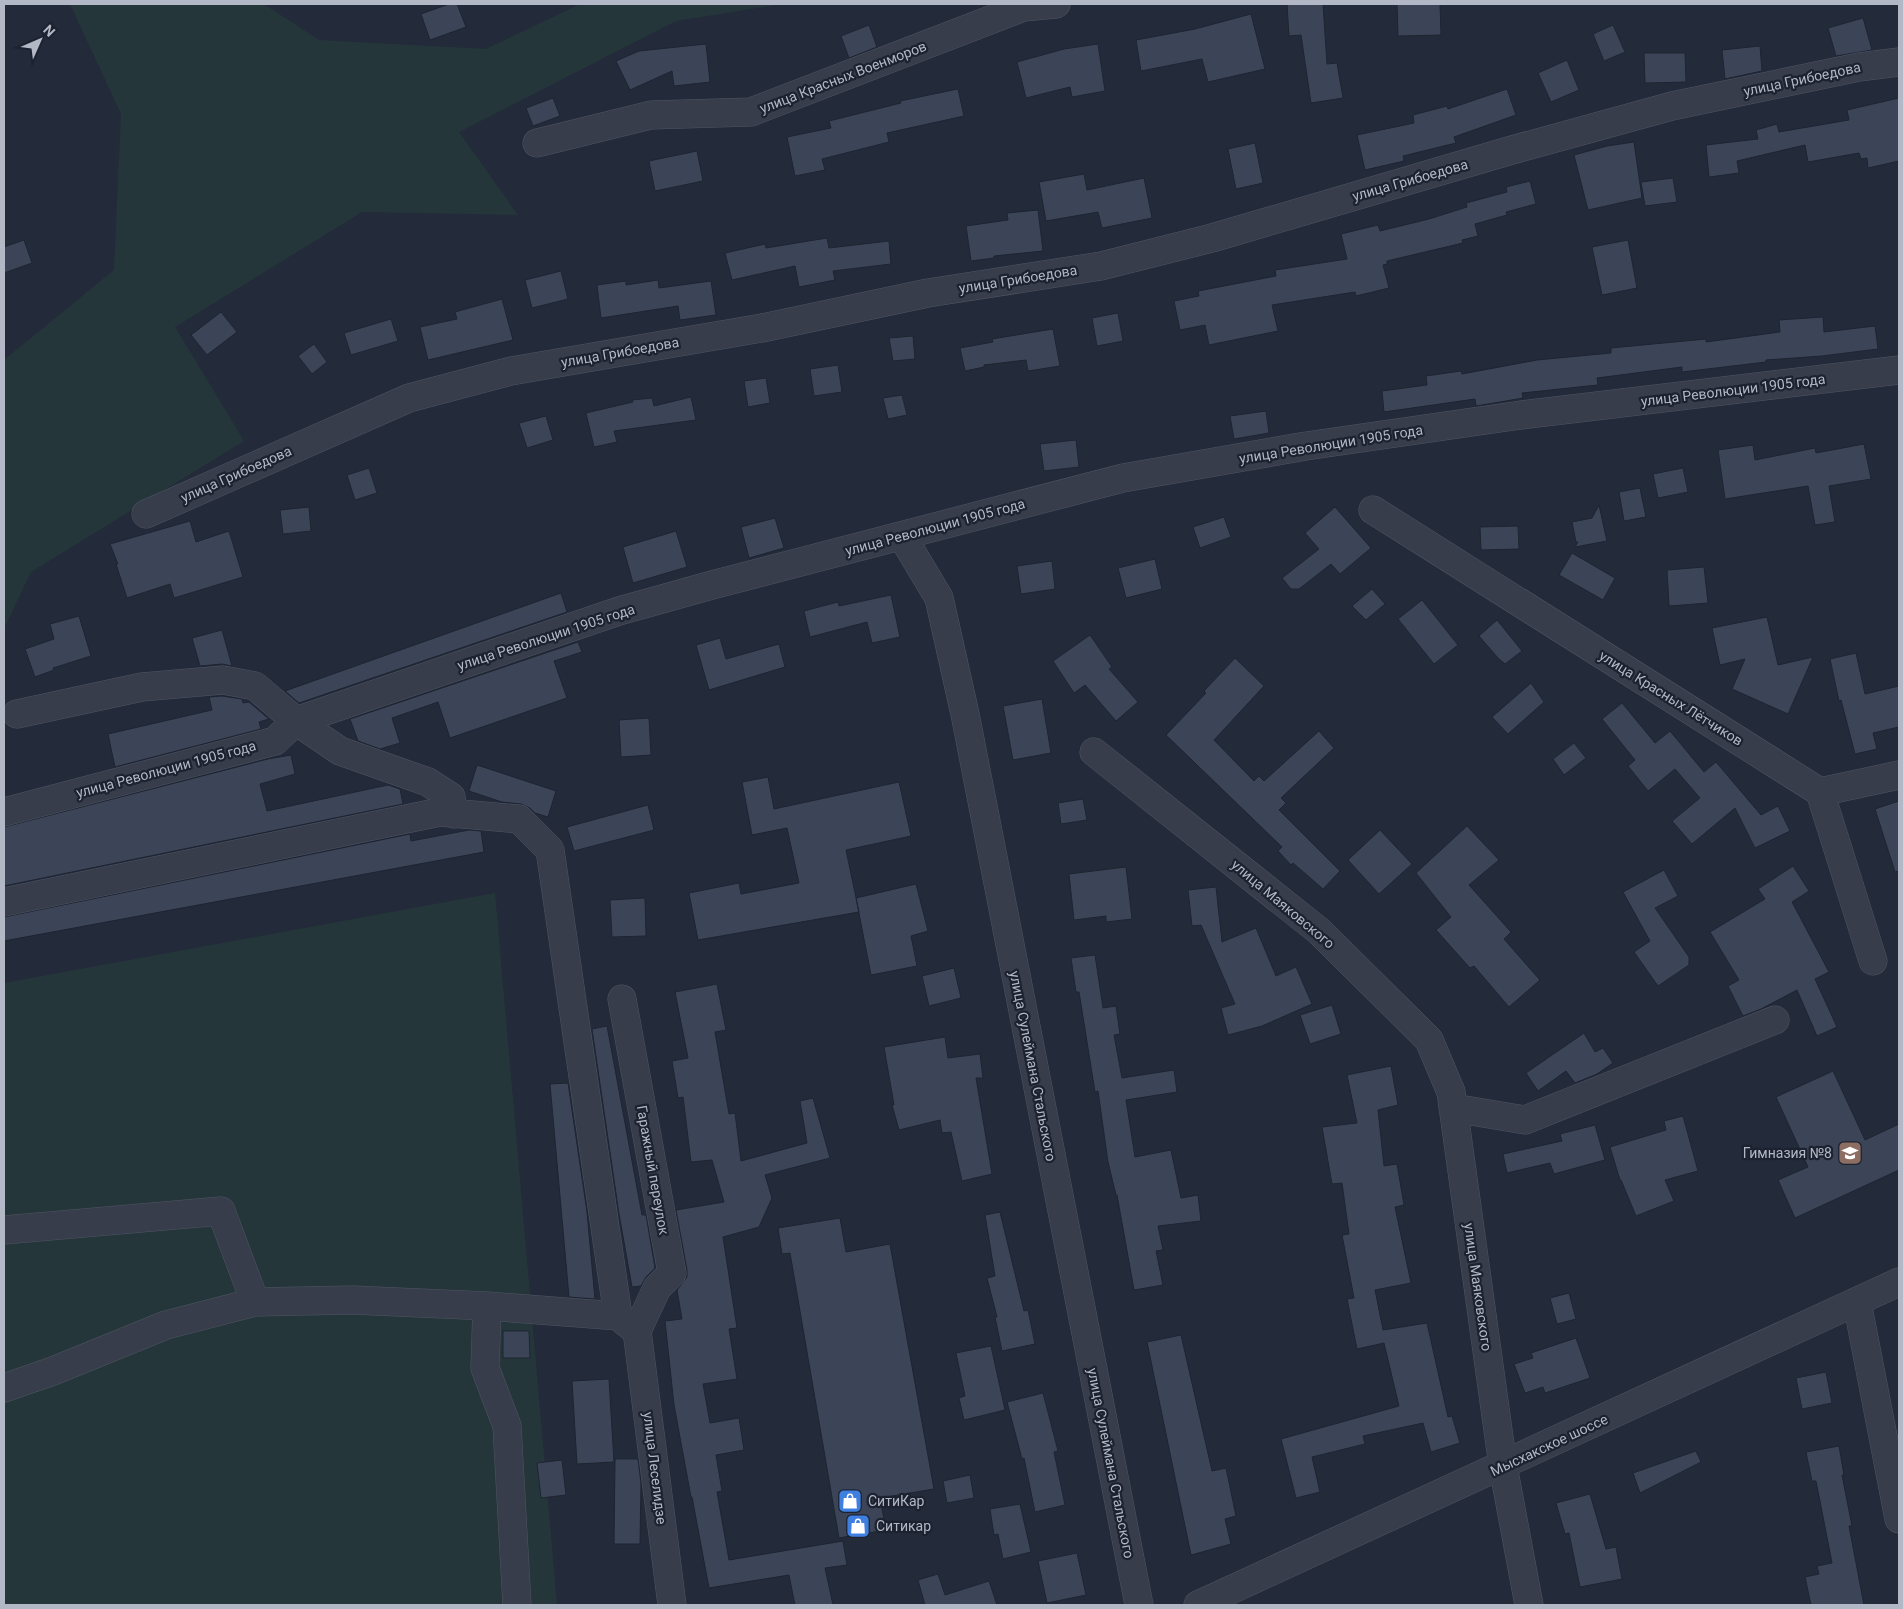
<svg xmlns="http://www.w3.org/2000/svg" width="1903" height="1609" viewBox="0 0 1903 1609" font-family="Roboto,sans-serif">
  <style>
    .green { fill: #25363b }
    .building { fill: #3c4557; stroke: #1e2431 }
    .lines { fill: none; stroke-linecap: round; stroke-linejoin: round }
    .minor-casing { stroke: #4f5562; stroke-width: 29 }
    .minor { stroke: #373d4b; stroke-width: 28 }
    .labels { text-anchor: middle; stroke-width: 4.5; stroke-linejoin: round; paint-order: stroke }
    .street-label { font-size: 14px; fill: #b2b8c6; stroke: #1c222f }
    .poi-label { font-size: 14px; fill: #b2b8c6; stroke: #1c222f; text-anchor: start }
  </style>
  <rect width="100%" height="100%" fill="#232a3a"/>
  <path class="green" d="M 70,4 L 264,4 L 319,40 L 486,49 L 580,4 L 783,4 L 676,21 L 459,132 L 518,215 L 362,212 L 175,327 L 244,441 L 31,572 L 4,629 L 4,360 L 114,270 L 121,114 Z
    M 495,893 L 557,1605 L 4,1605 L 4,983 Z"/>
  <path class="building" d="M 449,4 L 457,4 L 466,27 L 430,40 L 421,14 Z
    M 1287,4 L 1323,4 L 1327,64 L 1337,63 L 1343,98 L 1311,103 L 1301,35 L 1289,36 Z
    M 1397,4 L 1440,4 L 1441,35 L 1398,36 Z
    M 1251,14 L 1265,69 L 1208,82 L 1202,59 L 1141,71 L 1136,40 L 1195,29 Z
    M 1863,18 L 1872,50 L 1836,56 L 1828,28 Z
    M 869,25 L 877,47 L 849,58 L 841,36 Z
    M 1613,25 L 1625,52 L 1604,61 L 1593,34 Z
    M 706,44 L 710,82 L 674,86 L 672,71 L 630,90 L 616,61 L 639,51 Z
    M 1098,44 L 1105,91 L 1072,97 L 1070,87 L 1026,98 L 1017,62 L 1064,49 Z
    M 1760,46 L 1762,71 L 1725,79 L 1722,50 Z
    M 1644,53 L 1685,53 L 1686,82 L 1645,83 Z
    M 1567,60 L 1579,90 L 1551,102 L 1538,73 Z
    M 958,89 L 964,116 L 887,133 L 889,142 L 822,159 L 825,170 L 795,176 L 787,137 L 831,128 L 829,121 L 901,103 L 900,101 Z
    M 1507,89 L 1516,115 L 1454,137 L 1456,143 L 1403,156 L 1404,161 L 1365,170 L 1357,135 L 1414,123 L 1413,115 L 1447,106 L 1448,109 Z
    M 553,98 L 560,116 L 533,126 L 526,108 Z
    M 1899,98 L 1899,161 L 1868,168 L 1867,158 L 1861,159 L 1859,153 L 1808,162 L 1805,145 L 1737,161 L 1739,173 L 1709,177 L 1706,145 L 1758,139 L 1756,130 L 1777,124 L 1779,132 L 1849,120 L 1847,110 Z
    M 1634,142 L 1642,198 L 1588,210 L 1574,155 L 1607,146 Z
    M 1255,143 L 1263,183 L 1236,189 L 1228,149 Z
    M 697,151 L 703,181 L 655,191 L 649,161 Z
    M 1084,174 L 1087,190 L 1144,178 L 1152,218 L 1102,228 L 1098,212 L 1046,221 L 1039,182 Z
    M 1673,178 L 1677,202 L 1645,206 L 1641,182 Z
    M 1530,181 L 1536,204 L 1506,212 L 1507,215 L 1475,224 L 1478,236 L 1462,240 L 1463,243 L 1387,261 L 1387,264 L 1383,265 L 1389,288 L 1356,296 L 1355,292 L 1272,305 L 1278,331 L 1209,345 L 1205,325 L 1180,330 L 1174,301 L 1199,296 L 1198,291 L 1276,276 L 1275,270 L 1347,259 L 1341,234 L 1378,225 L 1380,231 L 1429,219 L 1467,207 L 1466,203 L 1507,192 L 1506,187 Z
    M 1038,210 L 1043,251 L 994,256 L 994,258 L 971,261 L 966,226 L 1008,220 L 1007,213 Z
    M 827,238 L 829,248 L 889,241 L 891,264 L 833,271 L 835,280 L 799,287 L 795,266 L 732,280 L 725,253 L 765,244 L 766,248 Z
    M 24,240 L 32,263 L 4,273 L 4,247 Z
    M 1628,240 L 1637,288 L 1602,295 L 1592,247 Z
    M 561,271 L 568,299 L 532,308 L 525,280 Z
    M 658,280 L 659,288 L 711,281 L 716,315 L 680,320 L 678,306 L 601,318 L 597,285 L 626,281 L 626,285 Z
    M 502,299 L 513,340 L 428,360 L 420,327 L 457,319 L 455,312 Z
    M 221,312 L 237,332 L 207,355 L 191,335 Z
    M 1118,313 L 1123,341 L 1097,346 L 1092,318 Z
    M 1823,317 L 1824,332 L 1875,326 L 1878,349 L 1822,356 L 1766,360 L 1766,362 L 1682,372 L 1682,367 L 1597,378 L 1598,385 L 1522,393 L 1523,398 L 1494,403 L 1476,406 L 1475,399 L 1384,412 L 1382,391 L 1427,385 L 1426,376 L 1461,371 L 1462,374 L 1537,360 L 1611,353 L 1611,348 L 1706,339 L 1706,342 L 1780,332 L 1779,320 Z
    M 391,319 L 398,341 L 351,355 L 344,333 Z
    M 1053,329 L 1060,366 L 1028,371 L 1026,360 L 984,365 L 984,367 L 965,371 L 960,348 L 993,342 L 992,339 Z
    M 913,336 L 915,359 L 893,361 L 889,338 Z
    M 314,344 L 327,362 L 312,374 L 298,356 Z
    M 838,365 L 842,392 L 814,396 L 810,369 Z
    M 766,378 L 770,403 L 748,407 L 744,381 Z
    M 902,395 L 907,415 L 888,419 L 883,398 Z
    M 691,397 L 696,420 L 614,431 L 617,442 L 594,447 L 586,413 L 633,402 L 632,400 L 652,398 L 654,406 Z
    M 1266,411 L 1269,433 L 1234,439 L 1230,416 Z
    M 546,416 L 553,440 L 527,448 L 519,423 Z
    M 1076,440 L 1079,467 L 1044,471 L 1040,444 Z
    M 1864,444 L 1871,479 L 1829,486 L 1835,522 L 1815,525 L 1808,486 L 1725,499 L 1718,450 L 1753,445 L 1755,460 L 1815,448 L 1816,453 Z
    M 369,468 L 377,493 L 355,500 L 347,475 Z
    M 1683,468 L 1688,492 L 1658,498 L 1653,474 Z
    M 1640,488 L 1646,517 L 1624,521 L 1619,492 Z
    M 1599,505 L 1607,541 L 1575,547 L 1578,542 L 1576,542 L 1572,522 L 1592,518 Z
    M 309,507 L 311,531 L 283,534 L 280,510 Z
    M 1335,507 L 1371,548 L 1340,574 L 1331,564 L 1299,589 L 1291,589 L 1282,578 L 1319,549 L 1305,533 Z
    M 1224,517 L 1231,537 L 1200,548 L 1193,527 Z
    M 775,518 L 784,548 L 749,558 L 741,527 Z
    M 190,521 L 196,542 L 229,531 L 243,577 L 174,598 L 170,584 L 127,598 L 116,564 L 118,564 L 110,544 Z
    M 1518,526 L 1519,549 L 1481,550 L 1480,527 Z
    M 676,531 L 687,567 L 633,583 L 623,547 Z
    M 1572,553 L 1615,578 L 1603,600 L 1559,575 Z
    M 1155,559 L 1162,589 L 1126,598 L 1118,568 Z
    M 1052,561 L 1055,589 L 1021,594 L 1017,566 Z
    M 1704,567 L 1708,603 L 1669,606 L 1667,570 Z
    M 1372,589 L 1385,604 L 1366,620 L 1352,606 Z
    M 561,593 L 567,612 L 299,703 L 285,691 Z
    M 891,595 L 900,637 L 872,643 L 867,622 L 810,637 L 804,611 L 838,602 L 839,606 Z
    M 1422,600 L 1458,645 L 1434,664 L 1398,619 Z
    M 79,616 L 91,656 L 53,668 L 54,670 L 35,677 L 25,649 L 54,639 L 50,624 Z
    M 1767,617 L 1778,665 L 1813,657 L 1788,714 L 1732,689 L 1745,659 L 1720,665 L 1712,628 Z
    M 1497,620 L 1522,651 L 1505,664 L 1498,658 L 1479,636 Z
    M 222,630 L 232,666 L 222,664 L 200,666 L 192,638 Z
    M 1090,635 L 1112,667 L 1109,669 L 1138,702 L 1116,721 L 1085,685 L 1074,693 L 1053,661 Z
    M 720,638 L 726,659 L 779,644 L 785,667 L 709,690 L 696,645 Z
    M 578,642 L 582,652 L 554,661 L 567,698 L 450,738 L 438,702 L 392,718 L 400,743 L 380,749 L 358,741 L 350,719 Z
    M 1856,653 L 1865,694 L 1899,686 L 1899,727 L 1873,733 L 1877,749 L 1855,754 L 1841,700 L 1839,701 L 1830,659 Z
    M 1235,658 L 1264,686 L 1214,740 L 1254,781 L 1259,776 L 1264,781 L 1319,731 L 1334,748 L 1281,798 L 1286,803 L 1279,810 L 1340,871 L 1323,889 L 1293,863 L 1291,865 L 1278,851 L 1282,847 L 1166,735 L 1206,693 L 1204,691 Z
    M 1531,683 L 1544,702 L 1508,734 L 1492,717 Z
    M 222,696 L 242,699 L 243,703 L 249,702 L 269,719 L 259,722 L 261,729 L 115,767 L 108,734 L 212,710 L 209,697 Z
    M 1042,699 L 1051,753 L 1013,760 L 1003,706 Z
    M 1622,703 L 1655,743 L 1670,731 L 1704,772 L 1716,762 L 1761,815 L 1778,806 L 1790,831 L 1755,848 L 1735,808 L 1692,844 L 1672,821 L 1700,798 L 1675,769 L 1648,791 L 1628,766 L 1635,760 L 1602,719 Z
    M 649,718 L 651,755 L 621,757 L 619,720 Z
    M 1574,743 L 1586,758 L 1564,775 L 1553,759 Z
    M 291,755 L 295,774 L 260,784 L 267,811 L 388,785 L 400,789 L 403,804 L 4,886 L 4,827 L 268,759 Z
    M 477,765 L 556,791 L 548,817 L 535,813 L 530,808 L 521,804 L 502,802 L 469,791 Z
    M 768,777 L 774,809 L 899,782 L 911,836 L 846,850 L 859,912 L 698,940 L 689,893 L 739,883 L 741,894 L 799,883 L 787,828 L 752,835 L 742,782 Z
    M 1083,799 L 1087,820 L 1061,824 L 1058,803 Z
    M 1899,801 L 1899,871 L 1895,872 L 1875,809 Z
    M 648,805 L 654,830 L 574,851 L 567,827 Z
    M 1467,826 L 1499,860 L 1469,885 L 1511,932 L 1504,939 L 1540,980 L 1509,1007 L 1474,966 L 1470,968 L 1436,930 L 1451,917 L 1416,873 Z
    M 469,830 L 481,831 L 484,852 L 4,941 L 4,917 L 410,834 L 411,841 Z
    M 1380,830 L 1412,864 L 1379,894 L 1348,860 Z
    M 1793,866 L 1809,891 L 1792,902 L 1829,972 L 1815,979 L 1837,1027 L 1817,1036 L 1797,990 L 1761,1009 L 1743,1016 L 1728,986 L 1739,980 L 1710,932 L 1765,899 L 1758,889 Z
    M 1126,867 L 1132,919 L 1106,922 L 1106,916 L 1074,920 L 1069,874 Z
    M 1664,870 L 1678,896 L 1655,908 L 1689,957 L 1689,965 L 1658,986 L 1634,952 L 1650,941 L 1623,892 Z
    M 916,884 L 928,931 L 911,936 L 917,966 L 871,975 L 856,898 Z
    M 1216,887 L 1222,942 L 1256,928 L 1276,976 L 1296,967 L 1312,1004 L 1262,1026 L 1228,1035 L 1221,1008 L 1235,1004 L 1201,925 L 1192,926 L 1188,890 Z
    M 645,898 L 646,936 L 612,937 L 610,900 Z
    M 1095,955 L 1103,1008 L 1116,1006 L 1120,1034 L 1114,1035 L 1122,1078 L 1174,1070 L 1177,1092 L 1126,1100 L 1135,1157 L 1171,1150 L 1181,1198 L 1198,1195 L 1201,1221 L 1158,1226 L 1163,1250 L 1156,1251 L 1163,1285 L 1134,1290 L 1117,1195 L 1116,1195 L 1108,1162 L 1098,1091 L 1095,1092 L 1079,992 L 1076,992 L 1071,958 Z
    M 954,968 L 961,998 L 929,1006 L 922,976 Z
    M 717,984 L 726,1030 L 715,1032 L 729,1114 L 735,1113 L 741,1161 L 807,1143 L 800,1101 L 813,1098 L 830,1158 L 765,1175 L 772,1198 L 759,1227 L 723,1237 L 737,1328 L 729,1329 L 737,1379 L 703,1384 L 710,1423 L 739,1418 L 744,1450 L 716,1455 L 722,1491 L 717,1492 L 729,1560 L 843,1541 L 847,1565 L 825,1568 L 833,1605 L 795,1605 L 789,1575 L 709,1588 L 692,1497 L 691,1497 L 674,1405 L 665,1321 L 682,1319 L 677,1290 L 687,1277 L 687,1270 L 676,1210 L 724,1202 L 712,1160 L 691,1162 L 683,1097 L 678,1098 L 672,1061 L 688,1058 L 675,992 Z
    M 1332,1005 L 1341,1034 L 1310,1044 L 1300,1015 Z
    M 607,1026 L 642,1215 L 646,1215 L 655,1268 L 646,1277 L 641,1286 L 632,1287 L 619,1214 L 592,1029 Z
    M 1584,1033 L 1595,1052 L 1603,1048 L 1613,1063 L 1597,1074 L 1575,1083 L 1566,1071 L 1538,1091 L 1526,1073 Z
    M 945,1037 L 948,1058 L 980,1054 L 983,1078 L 976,1078 L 992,1174 L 962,1181 L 951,1132 L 942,1133 L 940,1120 L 899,1130 L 892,1105 L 894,1105 L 884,1047 Z
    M 1391,1066 L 1398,1105 L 1378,1110 L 1384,1166 L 1397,1164 L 1404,1205 L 1395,1207 L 1411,1283 L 1375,1290 L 1383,1330 L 1427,1323 L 1448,1417 L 1452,1416 L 1460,1443 L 1431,1452 L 1423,1423 L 1363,1436 L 1365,1444 L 1312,1457 L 1320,1492 L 1296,1498 L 1281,1439 L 1399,1406 L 1384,1343 L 1357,1349 L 1347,1299 L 1354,1298 L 1342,1235 L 1349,1234 L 1342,1183 L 1332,1184 L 1322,1127 L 1357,1123 L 1347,1075 Z
    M 1833,1071 L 1865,1140 L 1899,1124 L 1899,1170 L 1795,1218 L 1778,1180 L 1808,1167 L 1776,1097 Z
    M 568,1083 L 587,1212 L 595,1299 L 569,1297 L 550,1084 Z
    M 1683,1116 L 1698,1171 L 1665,1180 L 1674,1201 L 1636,1216 L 1621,1180 L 1620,1180 L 1610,1147 L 1666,1130 L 1664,1121 Z
    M 1595,1125 L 1605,1160 L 1554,1174 L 1550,1163 L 1507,1173 L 1503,1154 L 1562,1141 L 1560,1134 Z
    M 1000,1212 L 1024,1311 L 1028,1310 L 1035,1344 L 1002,1351 L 995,1317 L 997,1317 L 987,1278 L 995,1276 L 985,1215 Z
    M 840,1218 L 846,1252 L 890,1244 L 934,1489 L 880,1498 L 886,1530 L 839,1538 L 790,1253 L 782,1254 L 778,1228 Z
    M 1569,1293 L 1576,1319 L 1557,1324 L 1550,1298 Z
    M 503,1331 L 529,1331 L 530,1358 L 503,1358 Z
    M 1181,1335 L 1212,1471 L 1226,1468 L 1236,1516 L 1225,1519 L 1231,1544 L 1191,1555 L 1147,1342 Z
    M 1576,1338 L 1590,1378 L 1545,1393 L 1543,1387 L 1525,1393 L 1514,1364 L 1533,1358 L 1531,1353 Z
    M 991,1346 L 1005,1410 L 964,1420 L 959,1398 L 965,1396 L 956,1353 Z
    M 1826,1372 L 1832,1403 L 1802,1409 L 1796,1378 Z
    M 609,1379 L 614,1462 L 577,1464 L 572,1381 Z
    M 1043,1393 L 1058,1451 L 1054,1452 L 1065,1505 L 1035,1512 L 1024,1458 L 1022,1459 L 1007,1402 Z
    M 1839,1446 L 1844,1475 L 1842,1475 L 1852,1526 L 1849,1526 L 1864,1605 L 1811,1605 L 1805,1577 L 1819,1574 L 1817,1566 L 1832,1563 L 1816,1481 L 1812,1481 L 1806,1452 Z
    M 1696,1451 L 1701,1462 L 1640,1493 L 1633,1473 Z
    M 615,1459 L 638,1459 L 641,1483 L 640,1544 L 614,1544 Z
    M 562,1460 L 566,1495 L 541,1498 L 537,1463 Z
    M 970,1475 L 974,1498 L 947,1503 L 943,1481 Z
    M 1590,1494 L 1606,1549 L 1616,1547 L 1622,1579 L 1580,1587 L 1569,1533 L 1565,1534 L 1556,1503 Z
    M 1020,1504 L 1031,1552 L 1003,1559 L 998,1534 L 994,1535 L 990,1509 Z
    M 1077,1553 L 1086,1595 L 1047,1603 L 1038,1561 Z
    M 938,1574 L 945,1595 L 989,1581 L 997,1605 L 925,1605 L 918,1580 Z"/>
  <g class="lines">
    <g class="minor-casing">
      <path id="minor" d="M 537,143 L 651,115 L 751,112 L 1024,7 L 1056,4
        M 1373,510 L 1820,792 L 1873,961
        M 146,514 L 409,398 L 511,371 L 762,328 L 928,293 L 1101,266 L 1212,238 L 1512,150 L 1672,106 L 1859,67 L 1899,62
        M 902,536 L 939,598 L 965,714 L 1139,1605
        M 17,714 L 142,687 L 223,680 L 255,686 L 296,721 L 340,751 L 428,782 L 451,797 L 454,814
        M 1094,752 L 1319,931 L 1429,1040 L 1451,1092 L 1503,1466 L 1529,1605
        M 1820,792 L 1899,775
        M 4,812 L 275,741 L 296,721 L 619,611 L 712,585 L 1123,478 L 1306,446 L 1521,415 L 1899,370
        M 4,902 L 440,812 L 519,819 L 550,850 L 618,1316 L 637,1331
        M 622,999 L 672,1273 L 657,1288 L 637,1331
        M 1453,1108 L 1525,1120 L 1775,1020
        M 4,1230 L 221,1211 L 255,1302
        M 1857,1302 L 1899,1519
        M 487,1306 L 485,1368 L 507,1426 L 517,1605
        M 637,1331 L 672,1605
        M 4,1388 L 53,1371 L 166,1325 L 255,1302 L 353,1300 L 487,1306 L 618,1316
        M 1198,1605 L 1899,1282"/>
    </g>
    <use href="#minor" class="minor"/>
  </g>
  <defs>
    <g id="school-square" transform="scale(1.25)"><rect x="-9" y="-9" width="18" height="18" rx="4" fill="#8d6e63" stroke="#1c222f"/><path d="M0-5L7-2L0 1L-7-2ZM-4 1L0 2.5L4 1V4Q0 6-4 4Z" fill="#fff"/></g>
    <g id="shop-square" transform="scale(1.25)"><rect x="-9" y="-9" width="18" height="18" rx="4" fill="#3f7fe0" stroke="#1c222f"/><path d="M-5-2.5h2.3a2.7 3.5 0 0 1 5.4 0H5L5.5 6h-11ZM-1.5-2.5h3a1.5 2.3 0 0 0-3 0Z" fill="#fff"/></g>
  </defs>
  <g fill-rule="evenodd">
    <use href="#school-square" x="1850" y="1153"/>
    <use href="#shop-square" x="850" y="1501"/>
    <use href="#shop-square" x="858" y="1526"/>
  </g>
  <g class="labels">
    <g class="street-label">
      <text transform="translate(843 77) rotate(-21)" y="5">улица Красных Военморов</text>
      <text transform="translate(1802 79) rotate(-12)" y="5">улица Грибоедова</text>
      <text transform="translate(1410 180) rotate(-16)" y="5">улица Грибоедова</text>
      <text transform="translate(1018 279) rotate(-9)" y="5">улица Грибоедова</text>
      <text transform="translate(620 352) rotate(-10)" y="5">улица Грибоедова</text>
      <text transform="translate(1733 390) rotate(-7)" y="5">улица Революции 1905 года</text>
      <text transform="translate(1331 444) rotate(-9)" y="5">улица Революции 1905 года</text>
      <text transform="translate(236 474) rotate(-24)" y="5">улица Грибоедова</text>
      <text transform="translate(935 527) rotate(-15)" y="5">улица Революции 1905 года</text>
      <text transform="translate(546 637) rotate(-18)" y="5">улица Революции 1905 года</text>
      <text transform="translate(1671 698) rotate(32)" y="5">улица Красных Лётчиков</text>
      <text transform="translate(166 769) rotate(-15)" y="5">улица Революции 1905 года</text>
      <text transform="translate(1283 904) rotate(40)" y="5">улица Маяковского</text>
      <text transform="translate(1033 1066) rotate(79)" y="5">улица Сулеймана Стальского</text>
      <text transform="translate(653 1170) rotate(80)" y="5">Гаражный переулок</text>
      <text transform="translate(1478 1287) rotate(82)" y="5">улица Маяковского</text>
      <text transform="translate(1549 1445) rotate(-25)" y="5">Мысхакское шоссе</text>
      <text transform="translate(1111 1463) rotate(79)" y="5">улица Сулеймана Стальского</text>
      <text transform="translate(655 1468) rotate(83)" y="5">улица Леселидзе</text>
    </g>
    <g class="poi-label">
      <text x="1832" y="1158" text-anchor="end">Гимназия №8</text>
      <text x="868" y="1506">СитиКар</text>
      <text x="876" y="1531">Ситикар</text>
    </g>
  </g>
  <rect width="1903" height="1609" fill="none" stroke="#b2b8c6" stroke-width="10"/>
  <g transform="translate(40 40) rotate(45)" stroke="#1c222f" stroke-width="4" paint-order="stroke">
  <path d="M0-4L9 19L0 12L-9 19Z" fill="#b2b8c6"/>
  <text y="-8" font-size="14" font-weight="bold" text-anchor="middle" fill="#b2b8c6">N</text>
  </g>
</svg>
